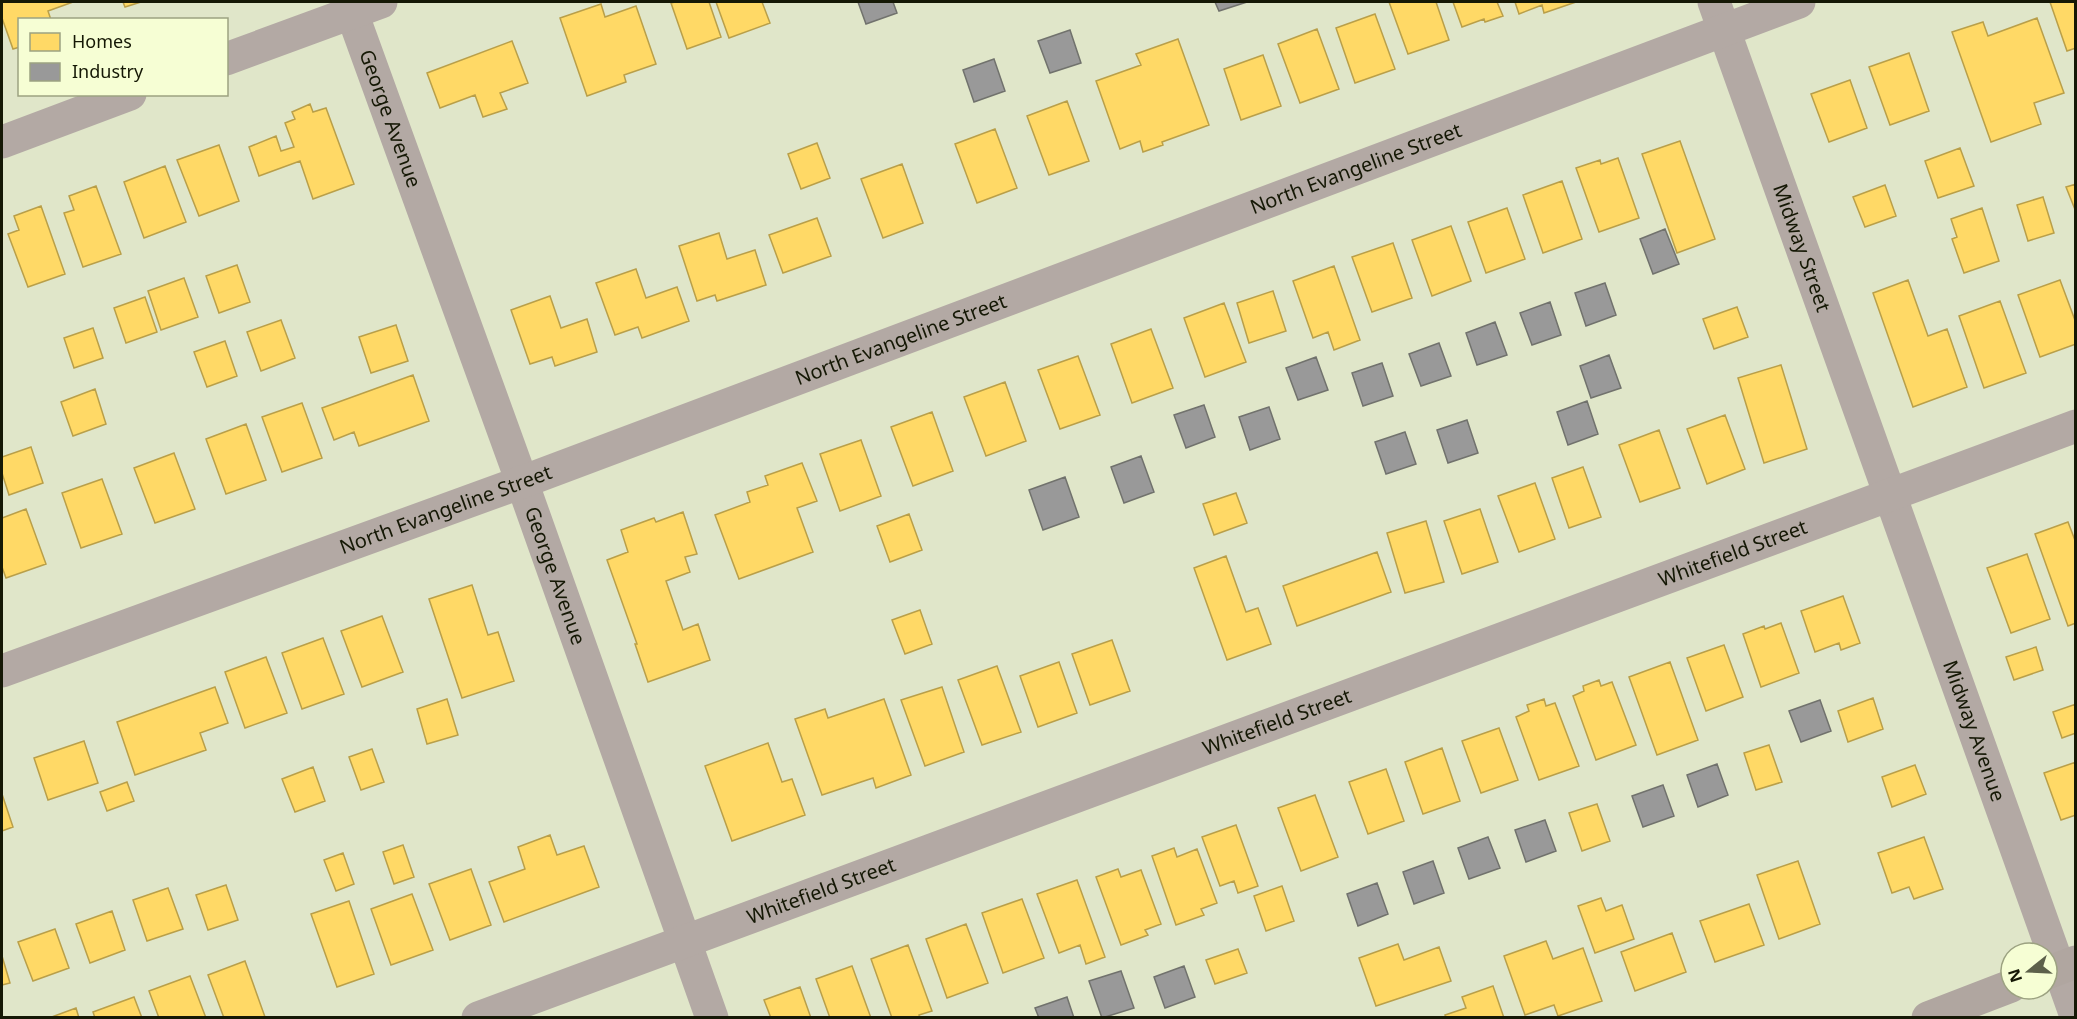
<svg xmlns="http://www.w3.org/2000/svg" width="2077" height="1019" viewBox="0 0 2077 1019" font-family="'Noto Sans',sans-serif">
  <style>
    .homes { fill: #ffd966; stroke: #b99f49; stroke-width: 1.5 }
    .industry { fill: #999; stroke: #71726d; stroke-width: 1.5 }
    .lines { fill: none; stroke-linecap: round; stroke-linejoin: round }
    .minor { stroke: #b3a9a4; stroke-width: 33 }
    .secondary { stroke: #b0a6a0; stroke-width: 33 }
    .labels { text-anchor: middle; stroke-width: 6; stroke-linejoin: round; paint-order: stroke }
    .street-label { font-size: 20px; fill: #151805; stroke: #f6fed4 }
  </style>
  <rect width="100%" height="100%" fill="#e0e6c9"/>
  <path class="homes" d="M 2,2 L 73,2 L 48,11 L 51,20 L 20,20 L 20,47 L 13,49 L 2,18 Z
    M 123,2 L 141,2 L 125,7 Z
    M 675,2 L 709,2 L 721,37 L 687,49 L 671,3 Z
    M 716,2 L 762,2 L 770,23 L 729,38 Z
    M 1389,2 L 1436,2 L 1449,40 L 1408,54 Z
    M 1453,2 L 1497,2 L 1503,16 L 1485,22 L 1484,19 L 1462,27 Z
    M 1515,2 L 1576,2 L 1544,13 L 1542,5 L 1519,14 Z
    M 2050,2 L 2076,2 L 2076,48 L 2067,51 Z
    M 601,4 L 605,17 L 636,6 L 656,64 L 624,75 L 626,82 L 587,96 L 560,18 Z
    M 1375,14 L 1395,69 L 1355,83 L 1336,28 Z
    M 2037,18 L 2064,93 L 2034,103 L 2041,124 L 1991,142 L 1952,32 L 1983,22 L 1988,36 Z
    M 1317,29 L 1339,89 L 1300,103 L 1278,44 Z
    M 1178,39 L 1209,125 L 1162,142 L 1163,145 L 1143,152 L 1140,141 L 1120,149 L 1096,81 L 1141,65 L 1136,54 Z
    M 512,41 L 528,83 L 500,93 L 507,109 L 483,117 L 475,95 L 440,108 L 427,73 Z
    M 1909,53 L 1929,111 L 1890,125 L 1869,67 Z
    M 1263,55 L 1281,106 L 1241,120 L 1224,69 Z
    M 1850,80 L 1867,128 L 1829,142 L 1811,94 Z
    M 1067,101 L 1089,161 L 1049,175 L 1027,116 Z
    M 310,104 L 313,112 L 326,108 L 354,184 L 313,199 L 300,161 L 259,176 L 249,147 L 276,136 L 281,151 L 294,147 L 285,123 L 295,119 L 292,112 Z
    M 995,129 L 1017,188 L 977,203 L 955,144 Z
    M 1680,141 L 1715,239 L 1677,253 L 1642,154 Z
    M 817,143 L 830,178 L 801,189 L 788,154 Z
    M 219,145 L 239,201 L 199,216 L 177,160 Z
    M 1960,148 L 1974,186 L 1938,198 L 1925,161 Z
    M 1618,158 L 1639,218 L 1599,232 L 1576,168 L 1600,160 L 1601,164 Z
    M 902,164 L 923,223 L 883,238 L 861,179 Z
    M 165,166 L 186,222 L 144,238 L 124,182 Z
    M 1562,181 L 1582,239 L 1543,253 L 1523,195 Z
    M 2076,184 L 2076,212 L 2066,187 Z
    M 1885,185 L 1896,216 L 1865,227 L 1853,197 Z
    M 96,186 L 121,254 L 83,267 L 64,213 L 74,210 L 69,196 Z
    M 2043,197 L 2054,233 L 2028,241 L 2017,205 Z
    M 41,206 L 65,274 L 28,287 L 8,234 L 19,230 L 14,216 Z
    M 1507,208 L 1525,259 L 1486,273 L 1468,222 Z
    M 1982,208 L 1999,261 L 1964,273 L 1952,239 L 1957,237 L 1951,219 Z
    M 817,218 L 831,256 L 783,273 L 769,235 Z
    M 1451,226 L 1471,281 L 1432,296 L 1412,240 Z
    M 719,233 L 727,259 L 755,250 L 766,285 L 717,301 L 715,295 L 697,301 L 679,246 Z
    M 1393,243 L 1412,298 L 1372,312 L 1352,257 Z
    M 237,265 L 250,302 L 219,313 L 206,276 Z
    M 1334,266 L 1360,340 L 1334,350 L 1328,332 L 1313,338 L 1293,281 Z
    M 636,269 L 646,298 L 677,287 L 689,321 L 642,338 L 638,327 L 615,335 L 596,283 Z
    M 184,278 L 198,317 L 161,330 L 148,291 Z
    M 1908,280 L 1928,336 L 1947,329 L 1967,387 L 1913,407 L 1873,293 Z
    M 2060,280 L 2076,323 L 2076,344 L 2040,357 L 2018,295 Z
    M 1273,291 L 1286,331 L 1249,343 L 1237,303 Z
    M 550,296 L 561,328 L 587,319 L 597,352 L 555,366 L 552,357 L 530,364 L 511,310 Z
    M 145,297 L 157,332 L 126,343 L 114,308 Z
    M 2000,301 L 2026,373 L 1984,388 L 1959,316 Z
    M 1224,303 L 1246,362 L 1205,377 L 1184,318 Z
    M 1737,307 L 1748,337 L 1714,349 L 1703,319 Z
    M 281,320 L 295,358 L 261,371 L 247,332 Z
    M 396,325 L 408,361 L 371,373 L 359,337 Z
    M 93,328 L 103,358 L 74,368 L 64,338 Z
    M 1151,329 L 1173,388 L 1132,403 L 1111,344 Z
    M 225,341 L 237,376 L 207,387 L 194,352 Z
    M 1078,356 L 1100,415 L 1060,429 L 1038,370 Z
    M 1781,365 L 1807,449 L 1764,463 L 1738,378 Z
    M 413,375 L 429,421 L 359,446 L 354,432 L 334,440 L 322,408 Z
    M 1005,382 L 1026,441 L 986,456 L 964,397 Z
    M 95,389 L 106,424 L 73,436 L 61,402 Z
    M 302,403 L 322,458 L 282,472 L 262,417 Z
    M 932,412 L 953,471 L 913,486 L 891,427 Z
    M 1725,415 L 1745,469 L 1707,484 L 1687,429 Z
    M 246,424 L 266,480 L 226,494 L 206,439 Z
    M 1659,430 L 1680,488 L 1640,502 L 1619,445 Z
    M 861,440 L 881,496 L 840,511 L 820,454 Z
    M 31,447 L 43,483 L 9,495 L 2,473 L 2,457 Z
    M 174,453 L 195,509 L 155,523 L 134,468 Z
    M 802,463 L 817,501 L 797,508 L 813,552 L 739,579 L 715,515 L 750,502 L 747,492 L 768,485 L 765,476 Z
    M 1583,467 L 1601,517 L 1569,528 L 1552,478 Z
    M 102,479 L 122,534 L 81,548 L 62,493 Z
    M 1535,483 L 1555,539 L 1519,552 L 1498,496 Z
    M 1236,493 L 1247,523 L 1214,535 L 1203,504 Z
    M 26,509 L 46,564 L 6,578 L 2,567 L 2,518 Z
    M 1480,509 L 1498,562 L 1462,574 L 1444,521 Z
    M 683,512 L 697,554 L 685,557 L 690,572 L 666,581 L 683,630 L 698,624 L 710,660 L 648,682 L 635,644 L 637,644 L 607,560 L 628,552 L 621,530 L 654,518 L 656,522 Z
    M 909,514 L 922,550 L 890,562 L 877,526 Z
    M 1426,521 L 1444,582 L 1405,593 L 1387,533 Z
    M 2068,522 L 2076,543 L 2076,623 L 2068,626 L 2035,534 Z
    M 1377,552 L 1391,592 L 1297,626 L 1283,586 Z
    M 2027,554 L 2050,619 L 2011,633 L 1987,568 Z
    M 1226,556 L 1246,612 L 1258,608 L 1271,644 L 1227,660 L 1194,568 Z
    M 472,585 L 488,635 L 498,632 L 514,681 L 462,698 L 429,599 Z
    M 1843,596 L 1860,643 L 1841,650 L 1839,643 L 1815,652 L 1801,611 Z
    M 920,610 L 932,644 L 905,654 L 892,620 Z
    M 382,616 L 403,672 L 362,687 L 341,631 Z
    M 1781,623 L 1799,673 L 1761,687 L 1743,634 L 1764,626 L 1765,629 Z
    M 323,638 L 344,694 L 302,709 L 282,653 Z
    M 1112,640 L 1130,691 L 1090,705 L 1072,654 Z
    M 1724,645 L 1743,697 L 1706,711 L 1687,658 Z
    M 2036,647 L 2043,670 L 2014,680 L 2006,657 Z
    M 266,657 L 287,713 L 245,728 L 225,672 Z
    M 1059,662 L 1077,713 L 1038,727 L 1020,676 Z
    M 1670,662 L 1698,740 L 1657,755 L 1629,677 Z
    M 997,666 L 1021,732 L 982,745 L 958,680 Z
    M 1599,680 L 1601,686 L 1612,682 L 1636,745 L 1596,760 L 1573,696 L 1584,691 L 1583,686 Z
    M 215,687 L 228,723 L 200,733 L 206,750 L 135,775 L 117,722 Z
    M 942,687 L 964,752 L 925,766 L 901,700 Z
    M 1873,698 L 1883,729 L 1848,742 L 1838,711 Z
    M 447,699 L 458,735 L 427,744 L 417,709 Z
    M 884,699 L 911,775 L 876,788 L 873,778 L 822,795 L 795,719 L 825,709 L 828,718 Z
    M 1544,699 L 1546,706 L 1555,703 L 1579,766 L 1539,780 L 1516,717 L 1529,711 L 1527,705 Z
    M 2076,704 L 2076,733 L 2062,738 L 2053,712 Z
    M 1499,728 L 1518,780 L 1481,793 L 1462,741 Z
    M 84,741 L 98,783 L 48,800 L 34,758 Z
    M 768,743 L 782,782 L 792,779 L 805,815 L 732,841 L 705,766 Z
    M 1769,745 L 1782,782 L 1756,790 L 1744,753 Z
    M 1442,748 L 1460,801 L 1423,814 L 1405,762 Z
    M 372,749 L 384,782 L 361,790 L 349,757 Z
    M 2076,762 L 2076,815 L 2061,820 L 2044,773 Z
    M 1915,765 L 1926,794 L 1892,807 L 1882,777 Z
    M 313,767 L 325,801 L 295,812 L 282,779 Z
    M 1386,769 L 1404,821 L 1368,834 L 1349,782 Z
    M 127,782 L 134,801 L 107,811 L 100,792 Z
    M 2,794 L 13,827 L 2,831 Z
    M 1315,795 L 1338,857 L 1301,871 L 1278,808 Z
    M 1597,804 L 1610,841 L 1582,851 L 1569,813 Z
    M 1236,825 L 1258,886 L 1238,893 L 1234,881 L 1220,886 L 1202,837 Z
    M 550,835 L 557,855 L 584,846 L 599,887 L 504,922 L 489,882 L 525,869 L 518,847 Z
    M 1924,837 L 1943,889 L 1914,899 L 1909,887 L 1892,893 L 1878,853 Z
    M 403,845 L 414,877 L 394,884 L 383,852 Z
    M 1174,848 L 1177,857 L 1197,849 L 1217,903 L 1201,909 L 1204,915 L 1176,925 L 1152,856 Z
    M 343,853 L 354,884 L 336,891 L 324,860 Z
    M 1798,861 L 1820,924 L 1779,939 L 1757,875 Z
    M 471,869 L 491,925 L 450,940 L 429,884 Z
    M 1118,869 L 1121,877 L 1141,870 L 1161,924 L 1145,930 L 1148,935 L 1121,945 L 1096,877 Z
    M 1077,880 L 1105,957 L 1086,964 L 1080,945 L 1059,953 L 1037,894 Z
    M 226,885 L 238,920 L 208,930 L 196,895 Z
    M 1282,886 L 1294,921 L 1266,931 L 1254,896 Z
    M 168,888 L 183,929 L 147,941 L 133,900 Z
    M 412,894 L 433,950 L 391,965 L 371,909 Z
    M 1601,898 L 1606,911 L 1622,905 L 1634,939 L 1595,953 L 1578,906 Z
    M 1022,899 L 1044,958 L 1003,973 L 982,913 Z
    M 349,901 L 374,974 L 337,987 L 311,914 Z
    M 1749,904 L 1764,945 L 1715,962 L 1700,921 Z
    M 112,911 L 125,950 L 90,963 L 76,924 Z
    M 966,924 L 988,983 L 947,998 L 926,939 Z
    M 55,929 L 69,968 L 33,981 L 18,942 Z
    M 1672,933 L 1686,972 L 1635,991 L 1621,952 Z
    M 1546,941 L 1553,959 L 1583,948 L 1602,1001 L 1558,1016 L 1554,1005 L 1525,1015 L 1504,956 Z
    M 1398,944 L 1404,960 L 1439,947 L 1451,981 L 1376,1006 L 1359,958 Z
    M 908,945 L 932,1011 L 919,1015 L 920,1018 L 892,1018 L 871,959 Z
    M 1238,949 L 1247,973 L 1215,984 L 1206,960 Z
    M 2,956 L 10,983 L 2,985 Z
    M 245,961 L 265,1017 L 224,1018 L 208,975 Z
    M 852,966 L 871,1018 L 830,1018 L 816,979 Z
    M 190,976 L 206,1018 L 159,1018 L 149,991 Z
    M 1493,986 L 1504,1018 L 1446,1018 L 1445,1015 L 1466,1008 L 1462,997 Z
    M 800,987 L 811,1018 L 771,1018 L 764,1000 Z
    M 134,997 L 142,1018 L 95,1018 L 93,1012 Z
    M 76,1008 L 79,1018 L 49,1018 Z"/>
  <path class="industry" d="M 858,2 L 893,2 L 897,13 L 866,24 Z
    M 1215,2 L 1247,2 L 1219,11 Z
    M 1070,30 L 1081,63 L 1050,73 L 1038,41 Z
    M 994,59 L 1005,91 L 974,102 L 963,70 Z
    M 1665,229 L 1679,264 L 1653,274 L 1640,239 Z
    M 1605,283 L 1616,315 L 1586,326 L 1575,293 Z
    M 1550,302 L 1561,335 L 1532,345 L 1520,313 Z
    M 1495,322 L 1507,355 L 1477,365 L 1466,333 Z
    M 1439,343 L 1451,376 L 1421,386 L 1409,354 Z
    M 1609,355 L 1621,388 L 1591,398 L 1580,366 Z
    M 1316,357 L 1328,390 L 1298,400 L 1286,368 Z
    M 1382,363 L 1393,396 L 1363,406 L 1352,373 Z
    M 1587,401 L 1598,434 L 1568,445 L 1557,412 Z
    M 1204,405 L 1215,437 L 1186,448 L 1174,415 Z
    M 1269,407 L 1280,439 L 1250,450 L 1239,417 Z
    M 1467,420 L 1478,453 L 1448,463 L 1437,430 Z
    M 1405,432 L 1416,464 L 1386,474 L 1375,442 Z
    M 1141,456 L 1154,492 L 1124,503 L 1111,467 Z
    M 1065,477 L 1079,517 L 1043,530 L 1029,490 Z
    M 1820,700 L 1831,731 L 1801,742 L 1789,711 Z
    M 1717,764 L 1728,795 L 1698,807 L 1687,775 Z
    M 1663,785 L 1674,816 L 1643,827 L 1632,796 Z
    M 1545,820 L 1556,851 L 1526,862 L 1515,830 Z
    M 1488,837 L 1500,868 L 1469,879 L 1458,848 Z
    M 1433,861 L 1444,893 L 1414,904 L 1403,872 Z
    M 1377,883 L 1388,914 L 1358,926 L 1347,894 Z
    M 1184,966 L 1195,997 L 1165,1008 L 1154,977 Z
    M 1121,971 L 1134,1008 L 1102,1018 L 1089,981 Z
    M 1067,997 L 1074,1018 L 1039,1018 L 1035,1008 Z"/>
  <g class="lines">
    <g class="minor">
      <path id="s1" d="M 348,2 L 522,482 L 712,1018"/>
      <path id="s2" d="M 1714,2 L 2076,1016"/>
      <path d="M 226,59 L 381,2"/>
      <path d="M 2,142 L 130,94"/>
      <path id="s3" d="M 2,671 L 522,482 L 1799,2"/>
      <path id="s4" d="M 478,1018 L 2076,426"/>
    </g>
    <path class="secondary" d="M 2047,973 L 2076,962
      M 1928,1018 L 2011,986"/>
  </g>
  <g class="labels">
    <g class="street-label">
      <text dy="7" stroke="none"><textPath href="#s1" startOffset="124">George Avenue</textPath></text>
      <text dy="7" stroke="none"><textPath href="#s3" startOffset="1444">North Evangeline Street</textPath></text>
      <text dy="7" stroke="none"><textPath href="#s2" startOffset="261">Midway Street</textPath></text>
      <text dy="7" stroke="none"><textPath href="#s3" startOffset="958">North Evangeline Street</textPath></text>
      <text dy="7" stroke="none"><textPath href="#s3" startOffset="472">North Evangeline Street</textPath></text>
      <text dy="7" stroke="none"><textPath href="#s4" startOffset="1338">Whitefield Street</textPath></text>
      <text dy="7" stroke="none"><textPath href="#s1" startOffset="610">George Avenue</textPath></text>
      <text dy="7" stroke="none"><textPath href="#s4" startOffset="852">Whitefield Street</textPath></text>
      <text dy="7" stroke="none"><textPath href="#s2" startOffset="774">Midway Avenue</textPath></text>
      <text dy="7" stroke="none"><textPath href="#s4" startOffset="366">Whitefield Street</textPath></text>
    </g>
  </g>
  <rect width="2077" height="1019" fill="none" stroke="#151805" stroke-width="6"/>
  <rect x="18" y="18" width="210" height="78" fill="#f6fed4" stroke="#9ca281" stroke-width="1.5"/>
  <rect x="30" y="33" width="30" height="18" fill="#ffd966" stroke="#9ca281" stroke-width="1.5"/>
  <text x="72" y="48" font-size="18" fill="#151805">Homes</text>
  <rect x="30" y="63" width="30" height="18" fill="#999999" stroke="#9ca281" stroke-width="1.5"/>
  <text x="72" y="78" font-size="18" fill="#151805">Industry</text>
  <g transform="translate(2029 971) rotate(252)"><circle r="28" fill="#f6fed4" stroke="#9ca281" stroke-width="1.5"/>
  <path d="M0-4.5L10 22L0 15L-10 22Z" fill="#5c604a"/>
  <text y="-9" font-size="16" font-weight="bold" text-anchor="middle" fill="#151805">N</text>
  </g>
</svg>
